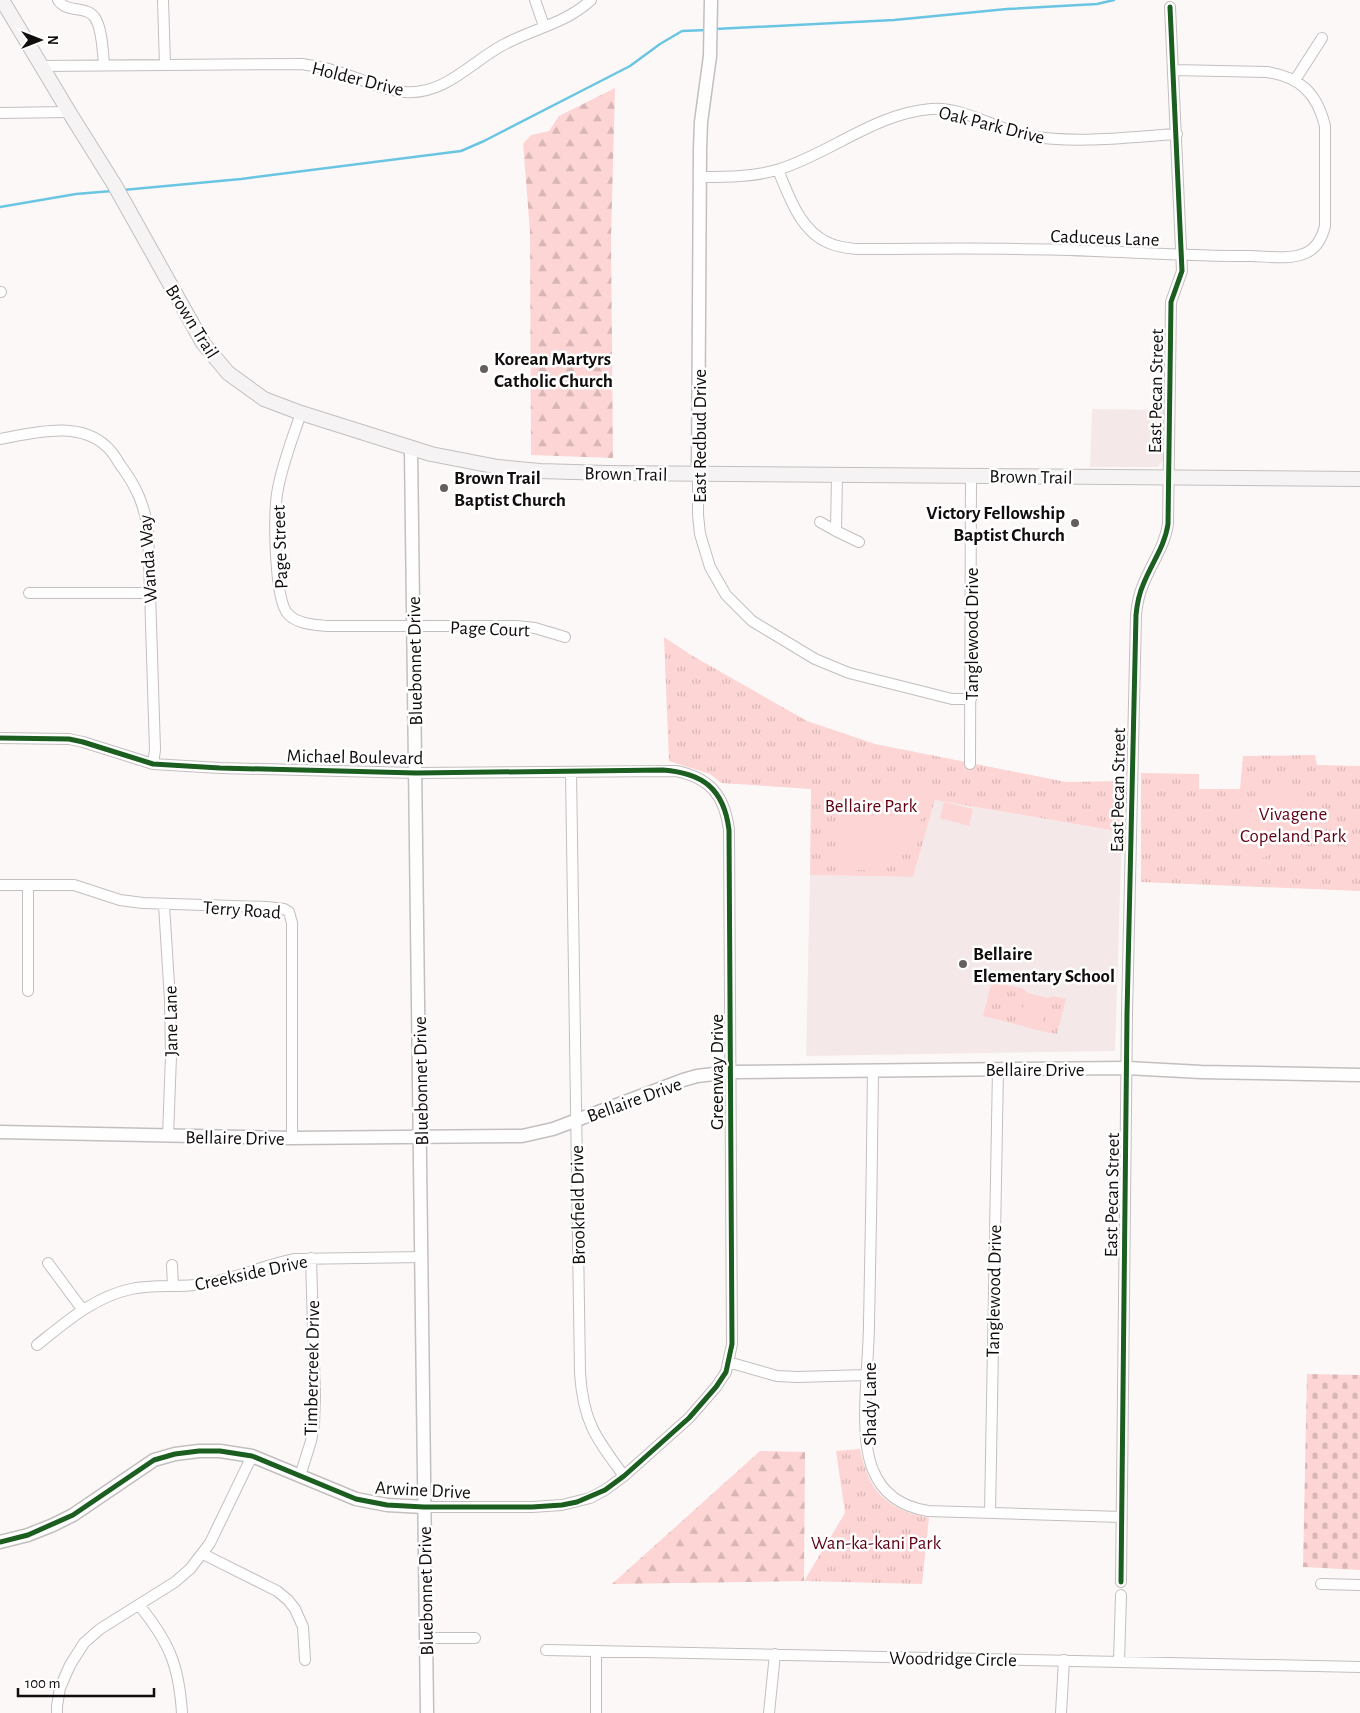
<svg xmlns="http://www.w3.org/2000/svg" width="1360" height="1713" viewBox="0 0 1360 1713" font-family="'Alegreya Sans',sans-serif">
  <style>
    .built { fill: #f4e9e8 }
    .forest { fill: url(#forest-firs) }
    .cemetery { fill: url(#cemetery-stones) }
    .park { fill: url(#park-tufts) }
    .pitch { fill: #fcd5d4 }
    .lines { fill: none; stroke-linecap: round; stroke-linejoin: round }
    .stream { stroke: #6ac5e2; stroke-width: 2.5 }
    .minor-casing { stroke: #c3bfbf; stroke-width: 12 }
    .tertiary-casing { stroke: #c3bfbf; stroke-width: 15 }
    .secondary-casing { stroke: #c3bfbf; stroke-width: 16 }
    .minor { stroke: #fffefe; stroke-width: 10 }
    .tertiary { stroke: #fffefe; stroke-width: 12 }
    .secondary { stroke: #f5f3f3; stroke-width: 14 }
    .cycleway-casing { stroke: #fff; stroke-width: 8 }
    .cycleway { stroke: #1b5e20; stroke-width: 5 }
    .poi-dot { fill: #635f5f; stroke: #fff; stroke-width: 2 }
    .labels { text-anchor: middle; stroke-width: 5; stroke-linejoin: round; paint-order: stroke }
    .street-label { font-size: 19px; fill: #100d0c; stroke: #fff }
    .poi-label { font-size: 19px; font-weight: bold; fill: #100d0c; stroke: #fff; text-anchor: start }
    .park-label { font-size: 19px; fill: #5f0013; stroke: #fff }
  </style>
  <defs>
    <pattern id="forest-firs" width="22" height="20" patternUnits="userSpaceOnUse" patternTransform="scale(1.25)"><rect width="22" height="20" fill="#fcd5d4"/><path d="M5 1l3.5 6h-7zM16 11l3.5 6h-7z" fill="#d7b6b5"/></pattern>
    <pattern id="cemetery-stones" width="16" height="16" patternUnits="userSpaceOnUse" patternTransform="scale(1.25)"><rect width="16" height="16" fill="#fcd5d4"/><path d="M2 7V4a2 2 0 0 1 4 0v3zM10 15v-3a2 2 0 0 1 4 0v3z" fill="#d7b6b5"/></pattern>
    <pattern id="park-tufts" width="24" height="20" patternUnits="userSpaceOnUse" patternTransform="scale(1.25)"><rect width="24" height="20" fill="#fcd5d4"/><path d="M3 7l-1-3M5 7V3M7 7l1-3M15 17l-1-3M17 17v-4M19 17l1-3" fill="none" stroke="#d7b6b5"/></pattern>
  </defs>
  <rect width="100%" height="100%" fill="#fdf8f8"/>
  <path class="built" d="M 1092,409 L 1164,410 L 1163,460 L 1158,467 L 1090,467 Z
    M 935,800 L 1122,832 L 1115,1051 L 806,1056 L 810,875 L 913,877 Z"/>
  <path class="forest" d="M 615,88 L 611,239 L 613,458 L 531,455 L 530,231 L 523,144 L 531,135 L 549,131 L 559,116 Z
    M 760,1451 L 805,1452 L 804,1581 L 612,1584 Z"/>
  <path class="cemetery" d="M 1307,1374 L 1360,1375 L 1360,1570 L 1303,1567 Z"/>
  <path class="park" d="M 664,637 L 691,655 L 807,721 L 875,744 L 1066,782 L 1123,781 L 1122,832 L 935,800 L 913,877 L 810,875 L 811,789 L 721,783 L 710,774 L 669,761 Z
    M 1315,755 L 1317,765 L 1360,766 L 1360,891 L 1141,882 L 1141,773 L 1199,774 L 1199,789 L 1240,789 L 1243,756 Z
    M 992,981 L 1024,989 L 1027,993 L 1019,1025 L 983,1016 Z
    M 1053,996 L 1066,999 L 1057,1034 L 1040,1031 L 1048,998 Z
    M 860,1449 C 869,1492 886,1509 929,1518 L 922,1584 L 804,1581 L 845,1513 L 836,1451 Z"/>
  <path class="pitch" d="M 849,784 L 933,787 L 909,853 L 866,870 L 837,870 L 840,794 L 841,788 Z
    M 1289,785 L 1313,830 L 1256,862 L 1232,817 Z
    M 944,802 L 973,809 L 969,826 L 940,818 Z
    M 1027,993 L 1048,998 L 1040,1031 L 1019,1025 Z"/>
  <g class="lines">
    <path class="stream" d="M 715,29 L 894,20 L 1007,9 L 1097,4 L 1114,0
      M 123,190 L 241,179 L 461,151 L 484,141 L 630,66 L 660,44 L 682,31 L 707,30
      M 0,207 L 76,194 L 112,191"/>
    <g class="minor-casing">
      <path id="minor" d="M 58,0 C 67,14 87,5 95,18 C 102,28 103,53 104,65
        M 163,0 L 165,65
        M 535,0 L 544,26
        M 41,66 L 302,64 C 312,66 322,67 332,70 C 357,76 379,90 405,92 C 445,95 471,62 503,45 C 532,29 567,23 591,0
        M 1295,80 L 1322,38
        M 0,113 L 69,112
        M 778,170 C 789,196 800,231 829,243 C 837,247 847,248 856,249 C 936,249 1016,247 1095,251 C 1147,253 1199,256 1250,256 C 1267,256 1288,260 1303,254 C 1316,250 1322,238 1325,226 L 1325,126 C 1317,93 1300,77 1267,72 L 1173,70
        M 701,177 C 727,177 755,177 780,169 C 830,153 877,113 931,109 C 963,106 997,130 1029,136 C 1077,144 1128,137 1177,134
        M 0,292 L 1,292
        M 301,413 C 292,440 281,467 277,494 C 274,515 274,599 288,614 C 297,624 315,625 327,626 L 516,626 L 535,628 L 565,637
        M 0,439 C 34,433 79,420 107,447 C 113,452 117,460 121,466 C 136,486 144,504 148,529 L 155,750 L 153,764
        M 698,474 L 698,515 L 700,534 L 710,567 L 726,595 L 752,621 L 815,659 L 849,673 L 952,699 L 971,699
        M 837,475 L 836,531 L 859,542
        M 820,522 L 836,531
        M 29,593 L 150,593
        M 0,738 L 69,739 L 83,742 L 153,764 L 220,768 L 416,773 L 676,771 C 711,778 725,797 729,830 L 732,1344 L 726,1372 L 716,1387 L 689,1418 L 624,1476 L 605,1490 L 590,1498 L 562,1505 L 532,1507 L 424,1507
        M 970,764 L 971,475
        M 571,772 L 580,1373 C 583,1422 596,1438 624,1476
        M 0,885 L 74,885 L 120,900 L 143,903 L 267,907 L 284,909 L 289,912 L 292,923 L 292,1138
        M 164,905 L 170,1000 L 171,1056 L 168,1136
        M 28,991 L 28,886
        M 873,1070 C 872,1155 871,1239 869,1324 C 869,1363 858,1435 873,1470 C 883,1495 903,1507 928,1511 L 1122,1517
        M 48,1263 L 82,1309
        M 172,1265 L 173,1286
        M 37,1345 C 66,1322 94,1297 131,1289 C 155,1284 180,1288 203,1284 C 235,1279 264,1265 295,1259 L 422,1257
        M 728,1362 L 777,1376 L 797,1377 L 867,1375
        M 300,1476 L 311,1441 L 314,1425 L 315,1395 L 311,1258
        M 990,1513 L 998,1069
        M 203,1554 L 277,1591 L 288,1600 L 295,1609 L 303,1627 L 305,1660
        M 1121,1582 L 1127,1014 L 1136,615 C 1137,605 1139,594 1143,585 C 1151,564 1165,546 1168,524 L 1171,302 L 1182,271 L 1170,7
        M 1321,1584 L 1360,1585
        M 139,1605 C 169,1642 179,1665 182,1713
        M 426,1638 L 475,1638
        M 546,1650 L 1360,1667
        M 596,1651 L 596,1713
        M 1119,1662 L 1121,1595
        M 57,1713 L 57,1706 L 60,1688 L 70,1665 L 84,1643 L 100,1629 L 175,1582 L 190,1569 L 210,1543 L 252,1456
        M 769,1713 L 775,1654
        M 1061,1713 L 1064,1660"/>
    </g>
    <g class="tertiary-casing">
      <path id="tertiary" d="M 411,449 L 427,1713
        M 698,474 L 700,150 L 701,122 L 710,56 L 711,0
        M 0,1132 L 292,1138 L 522,1136 L 553,1129 L 683,1080 L 697,1076 L 731,1072 L 1127,1068 L 1201,1072 L 1360,1075
        M 0,1542 L 28,1535 L 53,1525 L 73,1515 L 154,1460 L 175,1454 L 199,1451 L 220,1451 L 252,1456 L 356,1499 L 387,1505 L 424,1507"/>
    </g>
    <g class="secondary-casing">
      <path id="secondary" d="M 2,0 L 69,112 L 114,184 L 203,343 L 228,373 L 264,399 L 301,413 L 431,454 L 498,467 L 540,471 L 607,473 L 1360,479"/>
    </g>
    <use href="#minor" class="minor"/>
    <use href="#tertiary" class="tertiary"/>
    <use href="#secondary" class="secondary"/>
    <g class="cycleway-casing">
      <path id="cycleway" d="M 0,738 L 69,739 L 83,742 L 153,764 L 220,768 L 416,773 L 663,770 C 703,773 724,789 729,830 L 732,1344 L 726,1372 L 716,1387 L 689,1418 L 624,1476 L 605,1490 L 577,1502 L 562,1505 L 532,1507 L 424,1507 L 387,1505 L 356,1499 L 252,1456 L 220,1451 L 199,1451 L 175,1454 L 154,1460 L 73,1515 L 28,1535 L 0,1542
        M 1121,1582 L 1127,1014 L 1136,615 C 1137,605 1139,594 1143,585 C 1151,564 1165,546 1168,524 L 1171,302 L 1182,271 L 1170,7"/>
    </g>
    <use href="#cycleway" class="cycleway"/>
  </g>
  <g class="poi-dot">
    <circle cx="484" cy="369" r="5"/>
    <circle cx="444" cy="488" r="5"/>
    <circle cx="1075" cy="523" r="5"/>
    <circle cx="963" cy="964" r="5"/>
  </g>
  <g class="labels">
    <g class="street-label">
      <text transform="translate(358 78) rotate(14)" y="7">Holder Drive</text>
      <text transform="translate(992 124) rotate(14)" y="7">Oak Park Drive</text>
      <text transform="translate(1105 237) rotate(2)" y="7">Caduceus Lane</text>
      <text transform="translate(193 321) rotate(58)" y="7">Brown Trail</text>
      <text transform="translate(1155 391) rotate(-89)" y="7">East Pecan Street</text>
      <text transform="translate(699 436) rotate(-90)" y="7">East Redbud Drive</text>
      <text transform="translate(626 473) rotate(1)" y="7">Brown Trail</text>
      <text transform="translate(1031 476) rotate(1)" y="7">Brown Trail</text>
      <text transform="translate(279 547) rotate(-92)" y="7">Page Street</text>
      <text transform="translate(147 559) rotate(-94)" y="7">Wanda Way</text>
      <text transform="translate(490 628) rotate(2)" y="7">Page Court</text>
      <text transform="translate(971 634) rotate(-90)" y="7">Tanglewood Drive</text>
      <text transform="translate(414 661) rotate(-91)" y="7">Bluebonnet Drive</text>
      <text transform="translate(355 756) rotate(1)" y="7">Michael Boulevard</text>
      <text transform="translate(1117 790) rotate(-89)" y="7">East Pecan Street</text>
      <text transform="translate(242 909) rotate(4)" y="7">Terry Road</text>
      <text transform="translate(170 1021) rotate(-91)" y="7">Jane Lane</text>
      <text x="1035" y="1076">Bellaire Drive</text>
      <text transform="translate(716 1072) rotate(-90)" y="7">Greenway Drive</text>
      <text transform="translate(420 1081) rotate(-91)" y="7">Bluebonnet Drive</text>
      <text transform="translate(634 1099) rotate(-20)" y="7">Bellaire Drive</text>
      <text transform="translate(235 1137) rotate(1)" y="7">Bellaire Drive</text>
      <text transform="translate(1111 1195) rotate(-89)" y="7">East Pecan Street</text>
      <text transform="translate(577 1205) rotate(-91)" y="7">Brookfield Drive</text>
      <text transform="translate(251 1272) rotate(-12)" y="7">Creekside Drive</text>
      <text transform="translate(993 1291) rotate(-89)" y="7">Tanglewood Drive</text>
      <text transform="translate(311 1368) rotate(-89)" y="7">Timbercreek Drive</text>
      <text transform="translate(869 1404) rotate(-90)" y="7">Shady Lane</text>
      <text transform="translate(423 1489) rotate(3)" y="7">Arwine Drive</text>
      <text transform="translate(425 1591) rotate(-91)" y="7">Bluebonnet Drive</text>
      <text transform="translate(953 1658) rotate(1)" y="7">Woodridge Circle</text>
    </g>
    <g class="poi-label">
      <text x="494" y="365">Korean Martyrs<tspan x="494" dy="22">Catholic Church</tspan></text>
      <text x="454" y="484">Brown Trail<tspan x="454" dy="22">Baptist Church</tspan></text>
      <text x="1065" y="519" text-anchor="end">Victory Fellowship<tspan x="1065" dy="22">Baptist Church</tspan></text>
      <text x="973" y="960">Bellaire<tspan x="973" dy="22">Elementary School</tspan></text>
    </g>
    <g class="park-label">
      <text x="871" y="812">Bellaire Park</text>
      <text x="1293" y="820">Vivagene<tspan x="1293" dy="22">Copeland Park</tspan></text>
      <text x="876" y="1549">Wan-ka-kani Park</text>
    </g>
  </g>
  <g transform="translate(40 40) rotate(90)" stroke="#ffffff" stroke-width="4" paint-order="stroke">
  <path d="M0-4L9 19L0 12L-9 19Z" fill="#100d0c"/>
  <text y="-8" font-size="14" font-weight="bold" text-anchor="middle" fill="#100d0c">N</text>
  </g>
  <path d="M18 1688v8h136v-8" fill="none" stroke="#100d0c" stroke-width="2.5"/>
  <text x="25" y="1688" font-size="15" fill="#100d0c" stroke="#ffffff" stroke-width="4" paint-order="stroke">100 m</text>
</svg>
